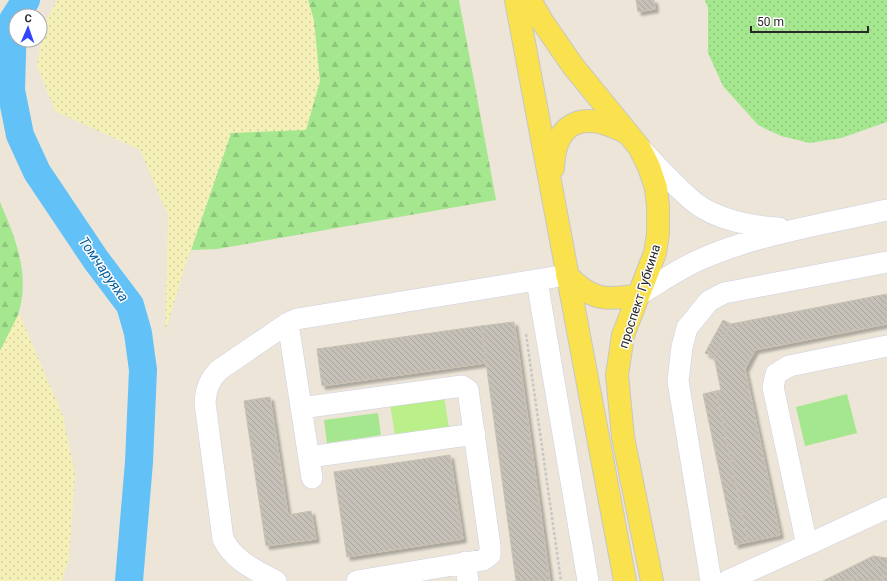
<svg xmlns="http://www.w3.org/2000/svg" width="887" height="581" viewBox="0 0 887 581" font-family="Roboto,sans-serif">
  <style>
    .grass { fill: url(#grass-dots) }
    .forest { fill: url(#forest-firs) }
    .sand { fill: url(#sand-dots) }
    .park { fill: #a5e78f }
    .pitch { fill: #bbef8a }
    .lines { fill: none; stroke-linecap: round; stroke-linejoin: round }
    .river { stroke: #62c1f7; stroke-width: 28 }
    .building { fill: url(#building-back-hatch); stroke: #c7c1b2; filter: url(#shadow) }
    .minor-casing { stroke: #cdcfe2; stroke-width: 22 }
    .major-casing { stroke: #c7c7c7; stroke-width: 24 }
    .path { stroke: #c7c7c7; stroke-width: 2.5; stroke-dasharray: 3 2; stroke-linecap: butt }
    .minor { stroke: #fff; stroke-width: 21 }
    .major { stroke: #fae14e; stroke-width: 22 }
    .labels { text-anchor: middle; stroke-width: 3; stroke-linejoin: round; paint-order: stroke }
    .street-label { font-size: 13px; fill: #282828; stroke: #fff }
    .water-label { font-size: 14px; font-style: italic; fill: #045c9f; stroke: #fff }
  </style>
  <defs>
    <pattern id="grass-dots" width="8" height="8" patternUnits="userSpaceOnUse"><rect width="8" height="8" fill="#a5e78f"/><path d="M2 2h.1M6 6h.1" fill="none" stroke="#8ec67b" stroke-width="1.8" stroke-linecap="round"/></pattern>
    <pattern id="forest-firs" width="22" height="20" patternUnits="userSpaceOnUse"><rect width="22" height="20" fill="#a5e78f"/><path d="M5 1l3.5 6h-7zM16 11l3.5 6h-7z" fill="#8ec67b"/></pattern>
    <pattern id="sand-dots" width="8" height="8" patternUnits="userSpaceOnUse"><rect width="8" height="8" fill="#f4f0b7"/><path d="M2 2h.1M6 6h.1" fill="none" stroke="#d1ce9d" stroke-width="1.8" stroke-linecap="round"/></pattern>
    <pattern id="building-back-hatch" width="6" height="6" patternUnits="userSpaceOnUse"><rect width="6" height="6" fill="#c6c1b8"/><path d="M-1 5l2 2M0 0l6 6M5-1l2 2" fill="none" stroke="#aaa69e"/></pattern>
    <filter id="shadow"><feDropShadow dx="3.5" dy="3.5" stdDeviation="1" flood-color="#0004"/></filter>
  </defs>
  <rect width="100%" height="100%" fill="#ece5d8"/>
  <path class="grass" d="M 705,0 L 887,0 L 887,122 L 841,138 L 810,143 L 781,136 L 758,125 L 723,86 L 708,53 L 708,8 Z"/>
  <path class="forest" d="M 308,0 L 459,0 L 496,200 L 217,249 L 191,250 L 231,133 L 314,21 Z
    M 0,202 C 15,237 30,273 19,312 C 16,325 6,339 0,351 Z"/>
  <path class="sand" d="M 57,0 L 308,0 L 314,21 L 320,81 L 306,130 L 231,133 L 183,273 L 165,333 L 168,215 L 140,150 L 55,111 L 37,65 L 44,24 Z
    M 19,313 L 63,416 L 75,474 L 69,559 L 62,581 L 0,581 L 0,351 Z"/>
  <path class="park" d="M 847,394 L 857,433 L 805,446 L 796,407 Z
    M 378,413 L 381,435 L 327,443 L 324,420 Z"/>
  <path class="pitch" d="M 444,396 L 449,428 L 395,436 L 390,404 Z"/>
  <g class="lines">
    <path class="river" d="M 26,0 L 13,20 L 11,90 L 20,135 L 37,172 L 96,260 L 130,305 L 138,333 L 143,370 L 139,462 L 129,581"/>
  </g>
  <path class="building" d="M 636,0 L 654,0 L 655,9 L 638,12 Z
    M 887,294 L 887,324 L 755,350 L 745,369 L 780,535 L 748,542 L 716,391 L 721,390 L 714,357 L 731,324 Z
    M 723,320 L 731,324 L 714,357 L 705,353 Z
    M 514,322 L 518,348 L 550,581 L 516,581 L 481,326 Z
    M 481,326 L 486,363 L 322,386 L 317,349 Z
    M 716,391 L 748,542 L 735,545 L 703,394 Z
    M 270,397 L 288,515 L 311,511 L 316,539 L 266,546 L 244,401 Z
    M 450,455 L 463,539 L 347,557 L 334,472 Z
    M 873,556 L 887,558 L 887,581 L 885,581 L 877,565 L 846,581 L 823,581 Z
    M 877,565 L 885,581 L 846,581 Z"/>
  <g class="lines">
    <g class="minor-casing">
      <path id="minor" d="M 641,149 C 658,167 675,186 694,202 C 715,219 752,227 779,228
        M 537,281 L 588,581
        M 638,295 C 659,283 677,270 699,260 C 758,234 824,224 887,210
        M 301,408 L 462,386 L 468,390 L 490,546 L 490,555 L 483,560 L 357,581
        M 309,457 L 475,434
        M 312,478 L 288,323 L 297,319 L 567,275
        M 807,545 L 887,508
        M 465,562 L 468,581
        M 276,581 C 255,570 234,561 223,539 L 205,403 C 206,389 209,380 219,370 L 288,323
        M 711,581 L 678,381 L 682,347 L 687,328 L 709,301 L 724,293 L 887,262
        M 727,581 L 807,545 L 773,387 L 776,374 L 789,366 L 887,346"/>
    </g>
    <g class="major-casing">
      <path id="major" d="M 516,0 L 625,581
        M 530,0 L 542,21 L 573,66 L 639,147 L 649,167 L 656,188 L 658,206 L 658,234 L 655,253 L 623,335 L 617,375 L 623,437 L 652,581
        M 553,168 C 555,119 585,111 625,132
        M 567,275 C 591,300 605,301 638,295"/>
    </g>
    <path class="path" d="M 526,334 L 561,581"/>
    <use href="#minor" class="minor"/>
    <use href="#major" class="major"/>
  </g>
  <g class="labels">
    <g class="street-label">
      <text transform="translate(639 296) rotate(-72)" y="5">проспект Губкина</text>
    </g>
    <g class="water-label">
      <text transform="translate(104 269) rotate(55)" y="5">Томчаруяха</text>
    </g>
  </g>
  <g transform="translate(28 28) rotate(2)"><circle r="19" fill="#ffffff" stroke="#a9a9a9"/>
  <path d="M0-3L7 15L0 10L-7 15Z" fill="#3145ff"/>
  <text y="-6" font-size="11" font-weight="bold" text-anchor="middle" fill="#282828">С</text>
  </g>
  <path d="M751 26v6h117v-6" fill="none" stroke="#282828" stroke-width="2"/>
  <text x="757" y="26" font-size="12" fill="#282828" stroke="#ffffff" stroke-width="3" paint-order="stroke">50 m</text>
</svg>
